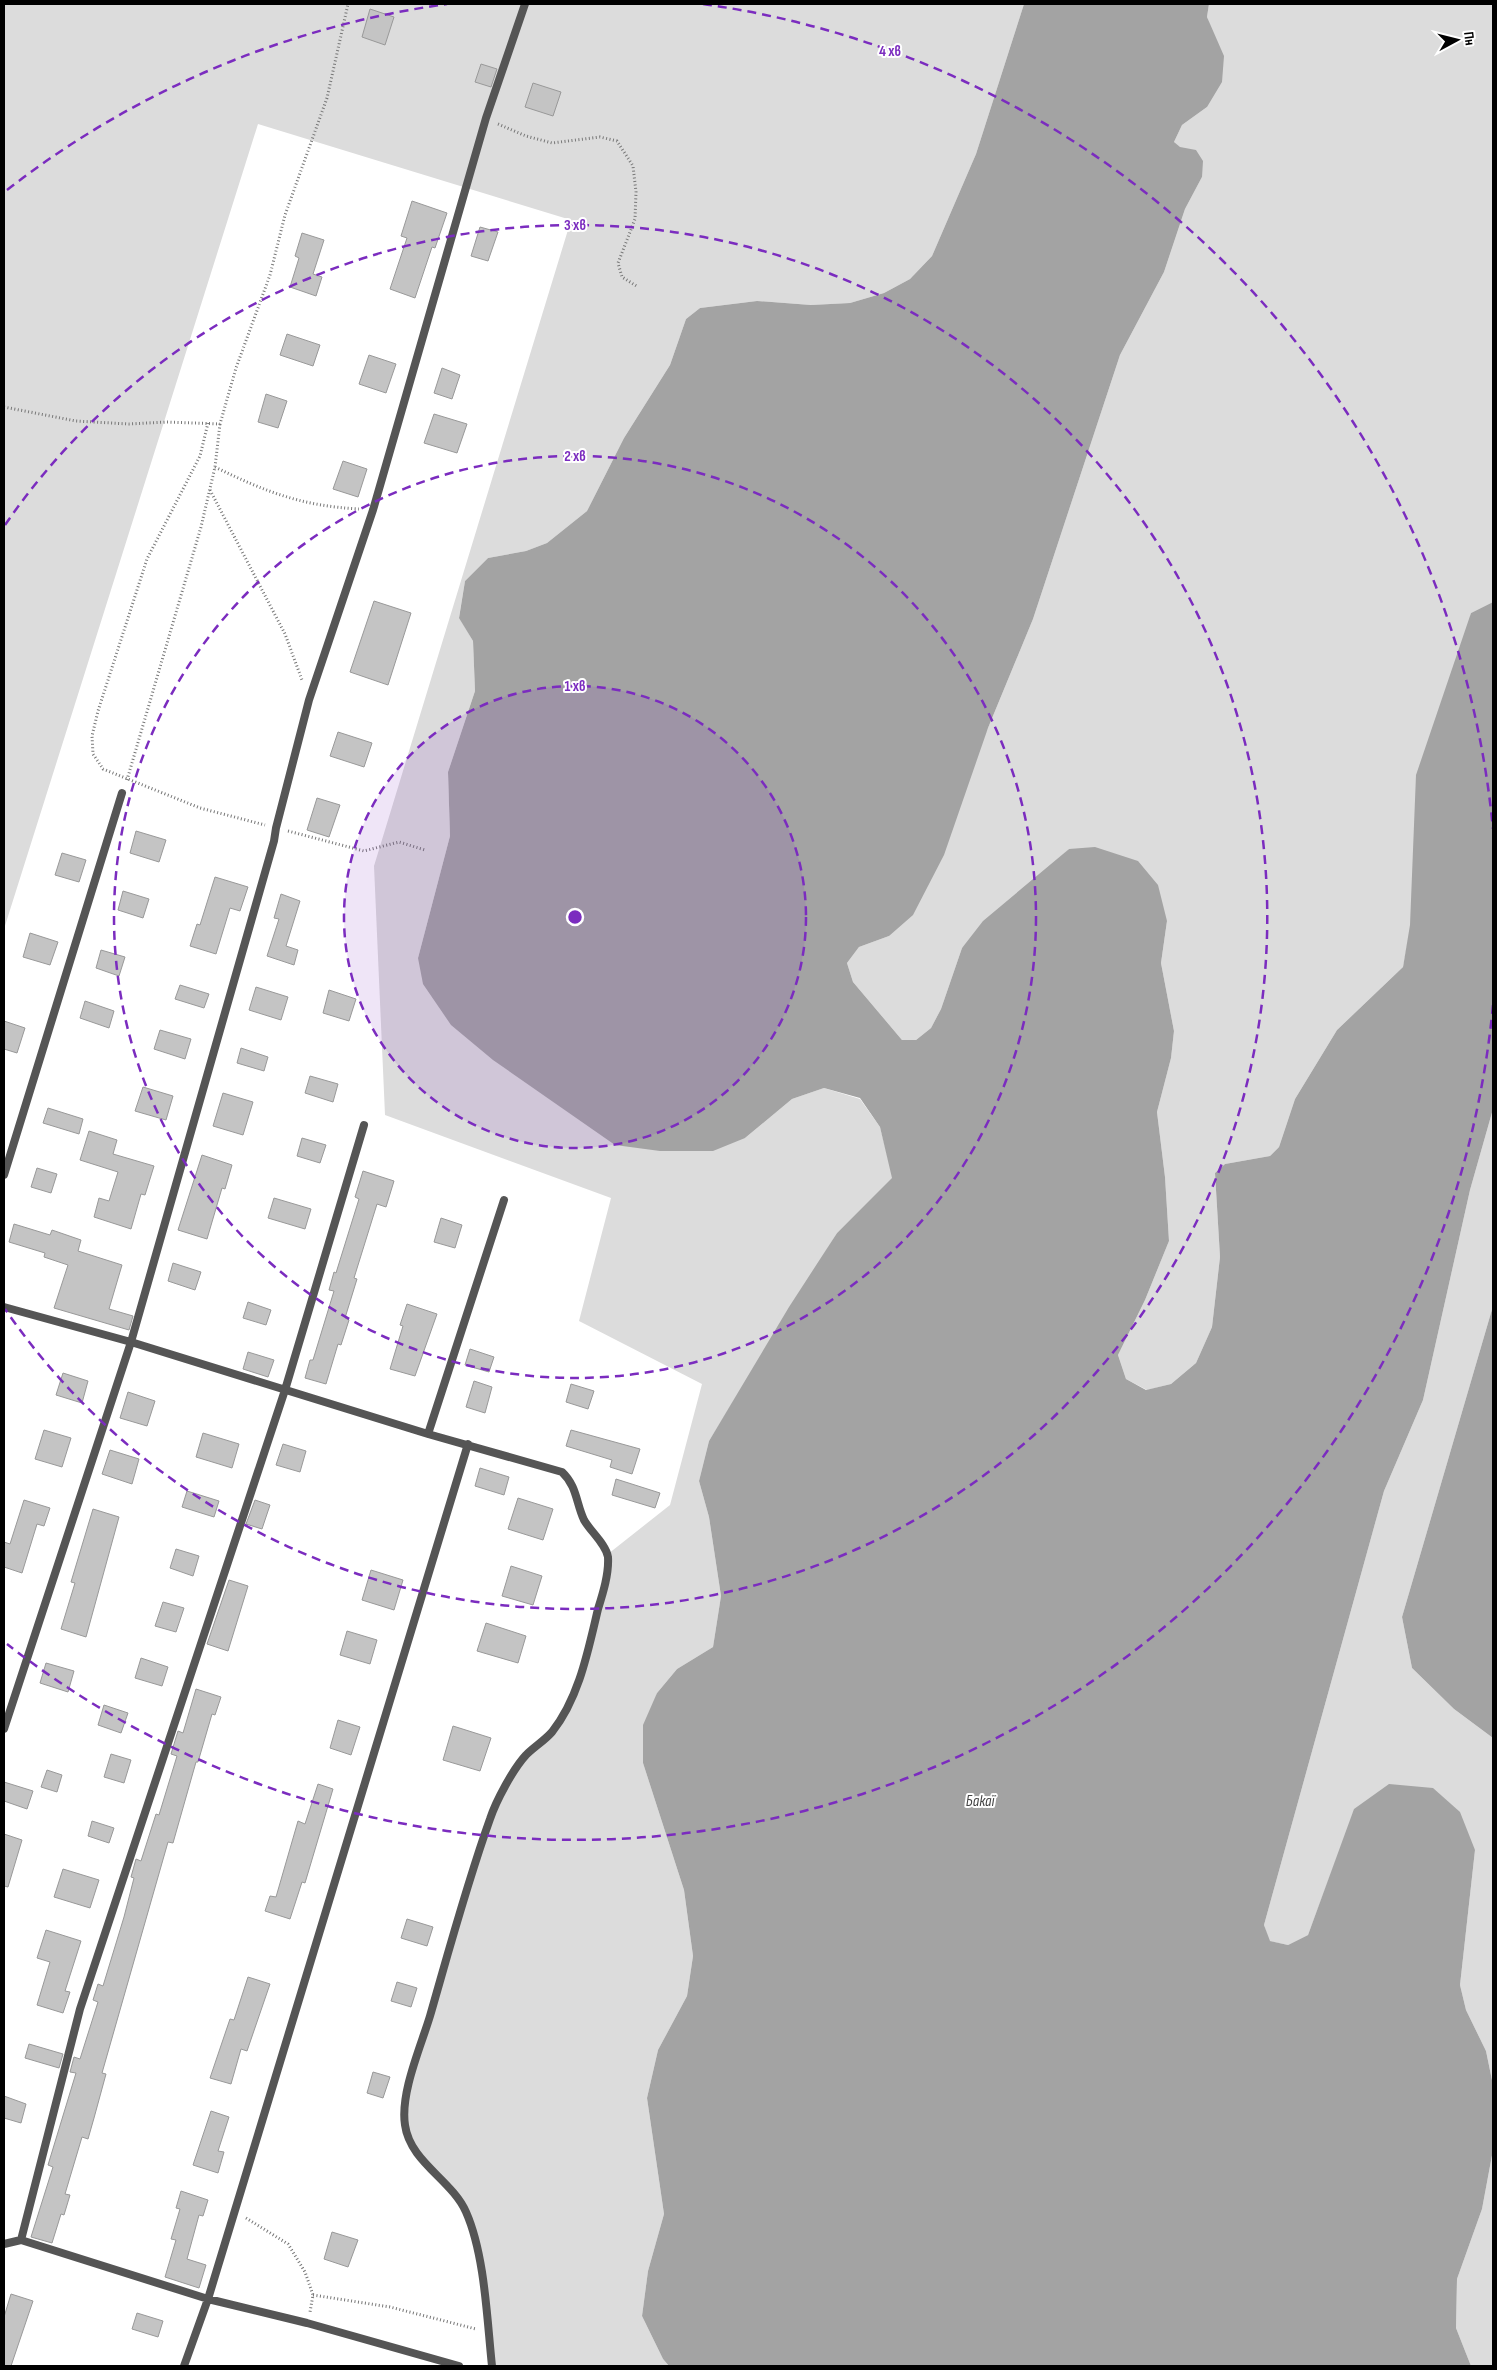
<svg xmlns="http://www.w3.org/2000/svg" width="1497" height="2370" viewBox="0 0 1497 2370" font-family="'Sofia Sans Condensed',sans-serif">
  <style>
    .green { fill: #dcdcdc }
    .water { fill: #a3a3a3 }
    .building { fill: #c4c4c4; stroke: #999 }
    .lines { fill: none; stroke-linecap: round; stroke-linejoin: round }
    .path { stroke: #777; stroke-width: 3; stroke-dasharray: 1 2.5; stroke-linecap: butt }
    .lane { stroke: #555; stroke-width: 8 }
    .ring { fill: none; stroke: #7b2cbf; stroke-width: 2.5; stroke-dasharray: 9 6 }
    .labels { text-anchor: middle; stroke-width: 4; stroke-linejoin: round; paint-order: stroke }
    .water-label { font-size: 16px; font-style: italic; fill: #444; stroke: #fff }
    .centre { fill: #7b2cbf; stroke: #fff; stroke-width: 2.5 }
    .ring-label { font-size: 15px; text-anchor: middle; font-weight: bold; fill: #7b2cbf; stroke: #fff; stroke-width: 4; stroke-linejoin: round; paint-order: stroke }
  </style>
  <rect width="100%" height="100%" fill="#fff"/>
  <path class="green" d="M 4,4 L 1024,4 L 976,154 L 932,256 L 910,279 L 884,293 L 850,303 L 811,305 L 757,301 L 700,308 L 686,319 L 670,365 L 624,438 L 587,511 L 547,543 L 526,551 L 488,558 L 465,581 L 459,617 L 473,641 L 475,691 L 448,772 L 450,836 L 418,958 L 745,1138 L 792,1099 L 824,1088 L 860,1099 L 880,1127 L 893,1178 L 837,1233 L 709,1441 L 699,1481 L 709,1517 L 721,1596 L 713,1647 L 677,1669 L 657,1693 L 643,1763 L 684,1890 L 693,1956 L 687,1996 L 658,2050 L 647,2098 L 664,2214 L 648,2271 L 642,2316 L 663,2359 L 669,2366 L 492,2366 L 482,2281 L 466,2210 L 419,2155 L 405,2126 L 407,2093 L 491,1815 L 524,1757 L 551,1732 L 570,1703 L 585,1663 L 608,1554 L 670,1505 L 702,1384 L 579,1321 L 611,1198 L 385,1115 L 374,866 L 571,220 L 258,124 L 4,929 Z
    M 1209,4 L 1493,4 L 1493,602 L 1471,613 L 1403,967 L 1337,1030 L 1295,1099 L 1279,1147 L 1270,1156 L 1225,1164 L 1215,1173 L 1220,1257 L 1212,1327 L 1196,1363 L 1171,1384 L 1147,1390 L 1126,1379 L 1118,1355 L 1145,1300 L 1169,1241 L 1165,1177 L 1157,1112 L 1171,1058 L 1174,1031 L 1161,963 L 1167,921 L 1069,849 L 962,948 L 941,1009 L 931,1028 L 916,1040 L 902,1040 L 853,982 L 847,963 L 859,947 L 889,936 L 988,728 L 1033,619 L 1120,355 L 1164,272 L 1185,209 L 1202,177 L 1174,142 L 1182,125 L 1207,107 L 1212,31 L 1207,17 Z
    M 1493,1109 L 1493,1306 L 1402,1617 L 1412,1668 L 1454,1709 L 1493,1738 L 1493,2085 L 1486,2051 L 1466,2010 L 1460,1985 L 1475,1850 L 1355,1809 L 1308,1935 L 1288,1945 L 1269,1941 L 1264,1925 L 1384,1491 L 1423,1400 L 1470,1190 Z
    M 1493,2150 L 1493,2366 L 1471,2366 L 1456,2328 L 1457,2279 L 1482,2209 Z"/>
  <path class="water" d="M 1024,4 L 1209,4 L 1207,17 L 1224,56 L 1222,82 L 1207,107 L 1182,125 L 1174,142 L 1180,147 L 1196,150 L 1203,161 L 1202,177 L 1185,209 L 1164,272 L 1120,355 L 1033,619 L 988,728 L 944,855 L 913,915 L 889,936 L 859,947 L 847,963 L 853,982 L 902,1040 L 916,1040 L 931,1028 L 941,1009 L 962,948 L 983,921 L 1069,849 L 1095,847 L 1138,861 L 1158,885 L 1167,921 L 1161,963 L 1174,1031 L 1171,1058 L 1157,1112 L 1165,1177 L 1169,1241 L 1145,1300 L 1118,1355 L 1126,1379 L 1146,1390 L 1171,1384 L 1196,1363 L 1212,1327 L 1220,1257 L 1215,1173 L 1225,1164 L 1270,1156 L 1279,1147 L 1295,1099 L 1337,1030 L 1403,967 L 1410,925 L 1416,775 L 1471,613 L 1493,602 L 1493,1109 L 1470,1190 L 1423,1400 L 1384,1491 L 1264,1925 L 1270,1941 L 1288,1945 L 1308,1935 L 1354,1809 L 1389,1784 L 1433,1788 L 1460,1812 L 1475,1850 L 1460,1985 L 1466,2010 L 1486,2051 L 1493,2085 L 1493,2150 L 1482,2209 L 1457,2279 L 1456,2328 L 1471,2366 L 669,2366 L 663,2359 L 642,2316 L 648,2271 L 664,2214 L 647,2098 L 658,2050 L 687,1996 L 693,1956 L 684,1890 L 643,1763 L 643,1725 L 657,1693 L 677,1669 L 713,1647 L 721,1596 L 709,1517 L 699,1481 L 709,1441 L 789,1307 L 837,1233 L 892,1178 L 880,1127 L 860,1098 L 824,1088 L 792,1099 L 745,1138 L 713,1151 L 660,1151 L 615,1145 L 493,1060 L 451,1025 L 423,984 L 418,958 L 450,836 L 448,772 L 475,691 L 473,641 L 459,618 L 465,581 L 488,558 L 526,551 L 547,543 L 587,511 L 624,438 L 670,365 L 686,319 L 700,308 L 757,301 L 811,305 L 850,303 L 884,293 L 910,279 L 932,256 L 976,154 Z
    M 1493,1306 L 1493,1738 L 1454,1709 L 1412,1668 L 1402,1617 Z"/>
  <path class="building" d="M 370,9 L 394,17 L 385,45 L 362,37 Z
    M 481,64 L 497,69 L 491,87 L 475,82 Z
    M 533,83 L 561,92 L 553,116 L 525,107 Z
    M 412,201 L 447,213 L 435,248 L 432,247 L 415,298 L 390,289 L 407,238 L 401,236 Z
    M 480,227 L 498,232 L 488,261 L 471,256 Z
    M 302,233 L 324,240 L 313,274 L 322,277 L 316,296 L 290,287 L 299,258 L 295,256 Z
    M 287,334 L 320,345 L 313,366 L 280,355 Z
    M 369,355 L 396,364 L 386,393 L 359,384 Z
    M 442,368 L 460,375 L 452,399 L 434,393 Z
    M 266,394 L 287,401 L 278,428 L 258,422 Z
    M 434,414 L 467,424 L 457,453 L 424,443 Z
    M 343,461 L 367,469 L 358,497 L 333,489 Z
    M 374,601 L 411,613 L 388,685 L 350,672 Z
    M 338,732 L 372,743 L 364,767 L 330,756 Z
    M 317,798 L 340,805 L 329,837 L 307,830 Z
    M 136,831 L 166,840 L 159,862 L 130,853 Z
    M 62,853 L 86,860 L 79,882 L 55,875 Z
    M 215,877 L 248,887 L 240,911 L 230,908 L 216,954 L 190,946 L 197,924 L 200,925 Z
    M 123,891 L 149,899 L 143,918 L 118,910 Z
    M 281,894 L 300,901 L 286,946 L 298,950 L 294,965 L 267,956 L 279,919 L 274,918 Z
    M 30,933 L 58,942 L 50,965 L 23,957 Z
    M 101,950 L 125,957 L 119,976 L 96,968 Z
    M 180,985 L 209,994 L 204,1008 L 175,999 Z
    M 256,987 L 288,997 L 281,1020 L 249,1010 Z
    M 329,990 L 356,999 L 349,1021 L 323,1013 Z
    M 85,1001 L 114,1011 L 109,1028 L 80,1018 Z
    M 4,1021 L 25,1028 L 17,1053 L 4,1049 Z
    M 160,1030 L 191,1039 L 185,1059 L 154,1049 Z
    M 241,1048 L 268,1057 L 264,1071 L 237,1063 Z
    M 310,1076 L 338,1084 L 333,1102 L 305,1093 Z
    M 143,1087 L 173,1096 L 166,1120 L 135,1111 Z
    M 223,1093 L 253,1102 L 243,1135 L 213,1126 Z
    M 48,1108 L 83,1119 L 79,1134 L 43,1123 Z
    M 89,1131 L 117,1140 L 113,1154 L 154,1166 L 145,1195 L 141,1194 L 131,1229 L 94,1217 L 99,1198 L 109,1201 L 118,1172 L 80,1160 Z
    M 302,1138 L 326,1145 L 320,1163 L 297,1156 Z
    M 202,1155 L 232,1165 L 225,1189 L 222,1188 L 207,1239 L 178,1230 Z
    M 37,1168 L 57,1174 L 51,1193 L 31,1187 Z
    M 363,1171 L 394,1181 L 386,1207 L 377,1204 L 354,1278 L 357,1279 L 345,1318 L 349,1320 L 341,1345 L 338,1344 L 326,1384 L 305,1378 L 310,1360 L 313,1360 L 334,1291 L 329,1290 L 334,1272 L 336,1273 L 359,1199 L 355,1197 Z
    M 274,1198 L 311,1209 L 305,1229 L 268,1218 Z
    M 441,1218 L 462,1225 L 455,1248 L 434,1242 Z
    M 14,1224 L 50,1235 L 52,1230 L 81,1240 L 78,1251 L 122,1265 L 109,1309 L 133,1316 L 129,1330 L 54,1308 L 68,1265 L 44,1257 L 45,1253 L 9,1242 Z
    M 173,1263 L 201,1272 L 195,1290 L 168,1281 Z
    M 248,1302 L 271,1310 L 266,1325 L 243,1318 Z
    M 407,1304 L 437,1314 L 415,1376 L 390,1369 L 403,1326 L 400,1325 Z
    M 470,1349 L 494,1357 L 489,1372 L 465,1365 Z
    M 248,1352 L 274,1360 L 268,1377 L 243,1369 Z
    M 63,1373 L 88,1381 L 82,1403 L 56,1395 Z
    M 474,1381 L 492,1387 L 485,1413 L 466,1407 Z
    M 571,1384 L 594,1391 L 588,1409 L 566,1402 Z
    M 128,1392 L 155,1401 L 147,1426 L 120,1418 Z
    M 44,1430 L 71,1438 L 62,1467 L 35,1459 Z
    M 571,1430 L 640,1449 L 632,1474 L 610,1467 L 612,1460 L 566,1446 Z
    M 203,1433 L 239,1444 L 232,1468 L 196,1457 Z
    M 283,1444 L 306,1451 L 300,1472 L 276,1465 Z
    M 110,1450 L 139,1459 L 132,1484 L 102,1474 Z
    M 480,1468 L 509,1477 L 504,1495 L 475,1486 Z
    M 616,1479 L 660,1493 L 655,1508 L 612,1495 Z
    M 187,1491 L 219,1501 L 214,1517 L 182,1507 Z
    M 518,1498 L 553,1509 L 543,1540 L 508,1529 Z
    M 24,1500 L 50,1508 L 44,1526 L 37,1524 L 22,1573 L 4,1567 L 4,1542 L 10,1544 Z
    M 255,1500 L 270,1505 L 262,1529 L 246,1524 Z
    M 93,1509 L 119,1517 L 86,1637 L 61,1629 L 75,1583 L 71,1582 Z
    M 176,1549 L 199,1556 L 193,1576 L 170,1568 Z
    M 511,1566 L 542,1576 L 533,1605 L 502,1596 Z
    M 371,1570 L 403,1580 L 394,1610 L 362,1600 Z
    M 229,1580 L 248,1586 L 228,1651 L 207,1644 Z
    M 163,1602 L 184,1608 L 176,1632 L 155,1626 Z
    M 486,1623 L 526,1636 L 518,1663 L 477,1651 Z
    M 347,1631 L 377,1640 L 370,1664 L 340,1655 Z
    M 141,1658 L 168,1667 L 162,1686 L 135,1678 Z
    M 46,1663 L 74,1671 L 68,1692 L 40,1683 Z
    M 196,1689 L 221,1697 L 215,1715 L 212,1714 L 198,1762 L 196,1762 L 173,1843 L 168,1842 L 102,2073 L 106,2074 L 94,2118 L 88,2139 L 82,2137 L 65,2194 L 70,2195 L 64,2215 L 61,2214 L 52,2243 L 31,2237 L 53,2167 L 48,2165 L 76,2073 L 70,2072 L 74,2057 L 80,2059 L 98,2002 L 93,2000 L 98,1984 L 103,1986 L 124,1917 L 134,1878 L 131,1877 L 136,1859 L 141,1861 L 156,1814 L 159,1815 L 177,1756 L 171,1754 L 178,1731 L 183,1733 Z
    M 104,1705 L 128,1713 L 121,1733 L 98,1725 Z
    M 338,1720 L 360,1727 L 351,1755 L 330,1748 Z
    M 453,1726 L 491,1738 L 480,1771 L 443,1760 Z
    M 111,1754 L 131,1760 L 124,1783 L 104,1777 Z
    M 47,1770 L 62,1775 L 57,1792 L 41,1787 Z
    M 4,1782 L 33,1791 L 27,1809 L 4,1801 Z
    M 318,1784 L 333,1789 L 305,1883 L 302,1882 L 290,1919 L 265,1911 L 270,1896 L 276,1897 L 298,1821 L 305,1824 Z
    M 92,1821 L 114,1828 L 109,1843 L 88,1836 Z
    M 4,1834 L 22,1840 L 8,1887 L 4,1886 Z
    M 63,1869 L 99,1880 L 90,1908 L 54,1897 Z
    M 407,1919 L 433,1927 L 427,1946 L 401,1938 Z
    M 46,1930 L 81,1941 L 65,1991 L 70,1992 L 63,2013 L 37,2005 L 50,1962 L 37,1958 Z
    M 248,1977 L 270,1984 L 247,2051 L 241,2049 L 231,2084 L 210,2078 L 230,2019 L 234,2020 Z
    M 397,1982 L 417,1988 L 411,2007 L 391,2001 Z
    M 29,2044 L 63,2054 L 59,2068 L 25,2058 Z
    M 373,2072 L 390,2077 L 383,2098 L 367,2093 Z
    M 4,2096 L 26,2104 L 21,2123 L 4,2118 Z
    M 211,2111 L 229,2117 L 218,2151 L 224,2152 L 218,2173 L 193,2165 Z
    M 181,2191 L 208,2200 L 203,2216 L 199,2215 L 187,2259 L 206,2265 L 199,2288 L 165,2277 L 176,2240 L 171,2239 L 180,2209 L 176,2208 Z
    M 332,2232 L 358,2240 L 348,2267 L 324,2259 Z
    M 11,2294 L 33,2301 L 11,2366 L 4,2366 L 4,2317 Z
    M 137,2313 L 163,2321 L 158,2337 L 132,2329 Z"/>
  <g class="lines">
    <path class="path" d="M 498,124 L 526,136 L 552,143 L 600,137 L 617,141 L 633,166 L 636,192 L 635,219 L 618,263 L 622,277 L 638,287
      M 4,407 L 76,421 L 129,424 L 167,422 L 220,424 L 236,368 L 270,275 L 285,215 L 327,98 L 348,4
      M 208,423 L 200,456 L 147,559 L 98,711 L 92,736 L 93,754 L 103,769 L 200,808 L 265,825
      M 215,467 C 266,492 302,506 359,509
      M 210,490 L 285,634 L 302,680
      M 127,780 L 201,527 L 215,467 L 220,424
      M 288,831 L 364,851 L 399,842 L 425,850
      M 246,2218 L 288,2244 L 305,2272 L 313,2295 L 310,2312
      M 313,2295 L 390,2307 L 476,2329"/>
    <path class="lane" d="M 4,1175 L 122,793
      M 4,1307 L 131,1342 L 428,1434 L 562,1472 C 577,1486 576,1503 584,1520 C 590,1531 606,1544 608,1557 C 609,1574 603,1593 598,1609 C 588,1651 579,1698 552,1732 C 544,1741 534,1747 526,1755 C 513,1769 496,1801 490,1819 C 467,1883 449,1950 430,2016 C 421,2046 400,2093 405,2125 C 410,2162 452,2180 466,2212 C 485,2255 487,2320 492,2366
      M 428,1434 L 504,1200
      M 4,1729 L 131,1342 L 274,841 L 276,828 L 309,700 L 373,510 L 486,118 L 525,4
      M 21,2240 L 80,2009 L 285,1390 L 364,1125
      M 4,2244 L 21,2240 L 208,2299 L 307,2323 L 459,2366
      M 184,2366 L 208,2299 L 468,1444"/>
  </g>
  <circle cx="575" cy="917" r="231" fill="#7b2cbf" fill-opacity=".12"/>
  <g class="ring">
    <circle cx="575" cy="917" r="231"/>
    <circle cx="575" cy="917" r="461"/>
    <path d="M5 525A692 692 0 1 1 5 1309"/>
    <path d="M1493 1005A922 922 0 0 1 7 1644M7 190A922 922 0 0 1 447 4M703 4A922 922 0 0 1 1493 829"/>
  </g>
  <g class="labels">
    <g class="water-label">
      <text x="980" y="1806">Бакаї</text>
    </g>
  </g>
  <circle cx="575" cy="917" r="8" class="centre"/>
  <g class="ring-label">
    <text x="890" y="56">4 хв</text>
    <text x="575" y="230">3 хв</text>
    <text x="575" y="461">2 хв</text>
    <text x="575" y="691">1 хв</text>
  </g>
  <rect width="1497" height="2370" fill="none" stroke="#000000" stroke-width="10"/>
  <g transform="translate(1457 40) rotate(83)" stroke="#ffffff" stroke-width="4" paint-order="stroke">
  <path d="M0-4L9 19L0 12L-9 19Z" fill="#000000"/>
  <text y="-8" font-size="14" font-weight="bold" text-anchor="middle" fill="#000000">Пн</text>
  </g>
</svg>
